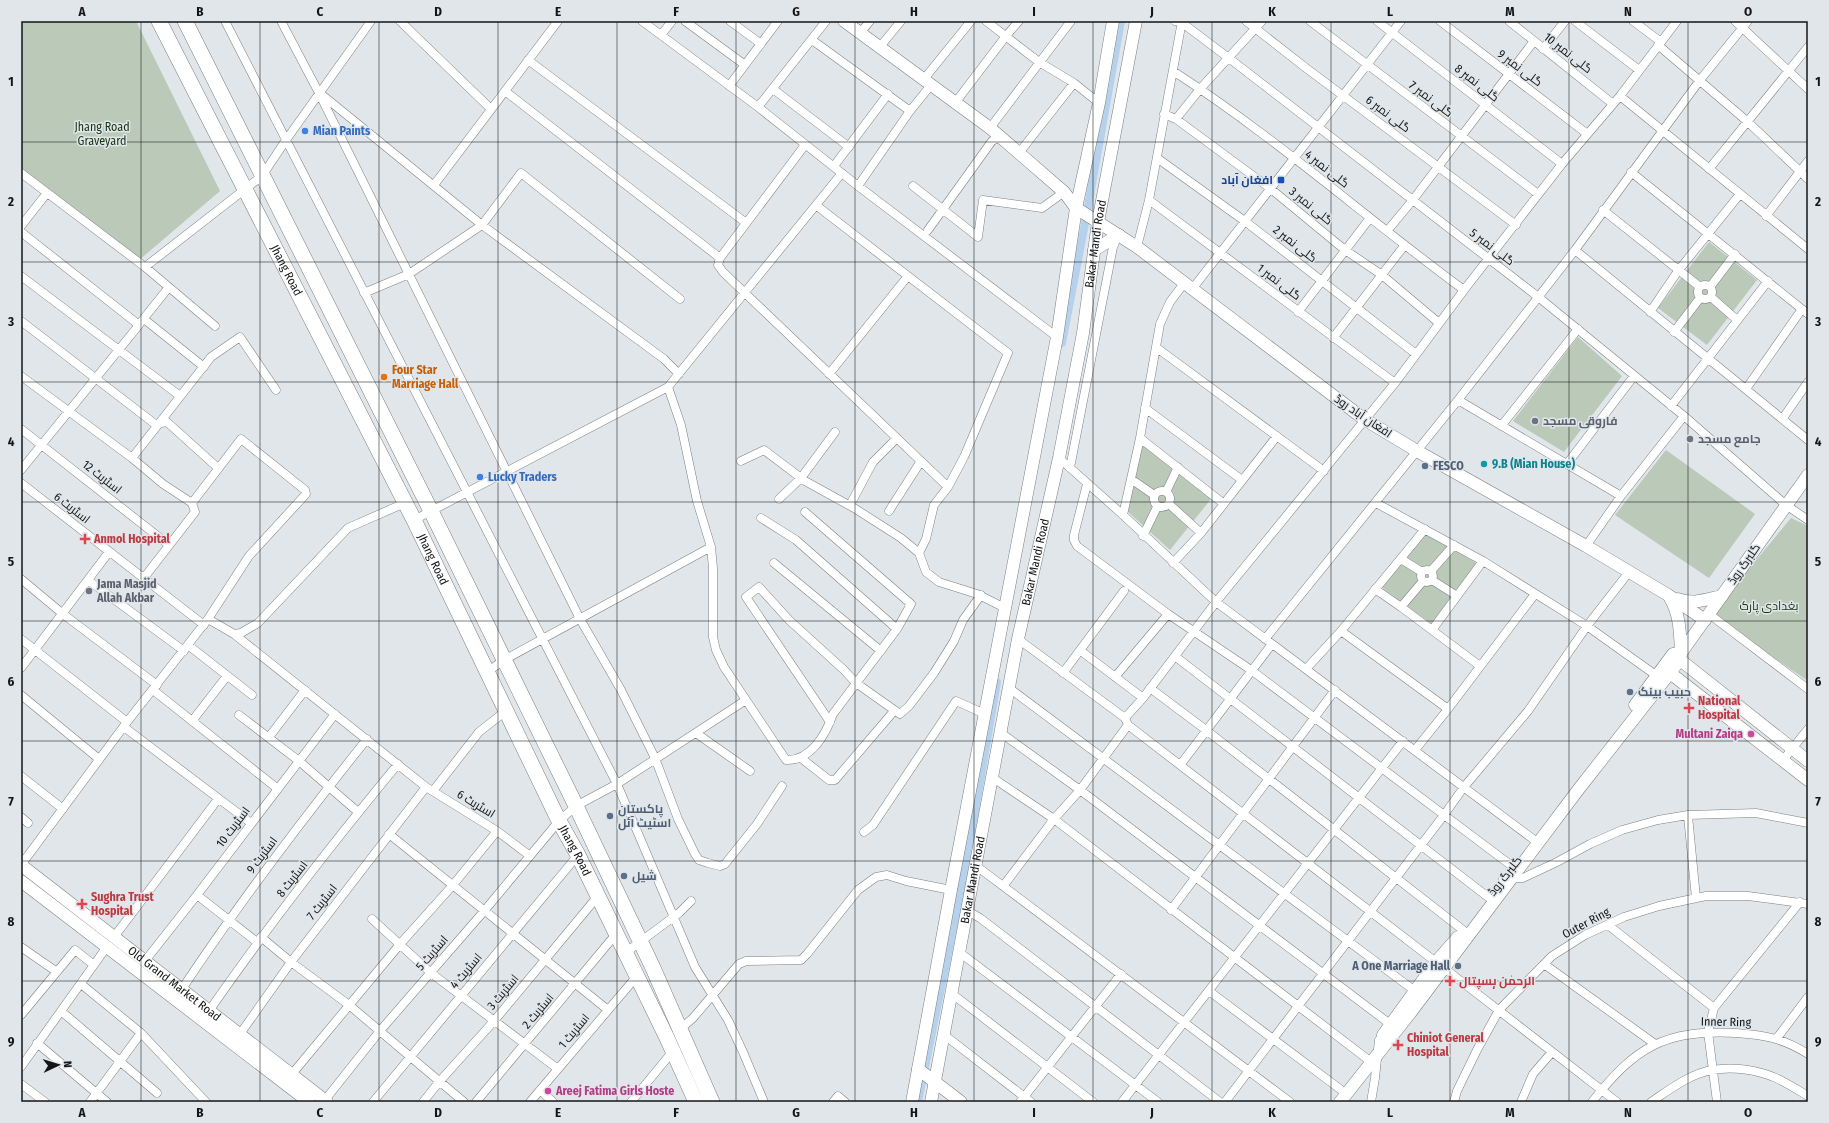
<svg xmlns="http://www.w3.org/2000/svg" width="1829" height="1123" viewBox="0 0 1829 1123" font-family="'Fira Sans Condensed',Cairo,sans-serif">
  <style>
    .green { fill: #bac9b8 }
    .lines { fill: none; stroke-linecap: round; stroke-linejoin: round }
    .canal { stroke: #b6d1eb; stroke-width: 8 }
    .street-casing { stroke: #7c8084; stroke-width: 9 }
    .secondary-casing { stroke: #7c8084; stroke-width: 13 }
    .highway-casing { stroke: #7c8084; stroke-width: 16 }
    .street { stroke: #fff; stroke-width: 8 }
    .secondary { stroke: #fff; stroke-width: 12 }
    .highway { stroke: #fff; stroke-width: 15 }
    .grid { fill: none; stroke: #141516; stroke-width: 1; stroke-opacity: 0.55 }
    .shop-dot { fill: #3f7fe0; stroke: #e1e6ea; stroke-width: 1.5 }
    .transit-dot { fill: #1a4fb4; stroke: #e1e6ea; stroke-width: 1.5 }
    .food-dot { fill: #e8710a; stroke: #e1e6ea; stroke-width: 1.5 }
    .worship-dot { fill: #6b7280; stroke: #e1e6ea; stroke-width: 1.5 }
    .culture-dot { fill: #0f9aa8; stroke: #e1e6ea; stroke-width: 1.5 }
    .service-dot { fill: #5c6f8a; stroke: #e1e6ea; stroke-width: 1.5 }
    .health-dot { fill: #e0444e; stroke: #e1e6ea; stroke-width: 1.5 }
    .hotel-dot { fill: #d1479c; stroke: #e1e6ea; stroke-width: 1.5 }
    .labels { text-anchor: middle; stroke-width: 3; stroke-linejoin: round; paint-order: stroke }
    .street-label { font-size: 12px; fill: #141516; stroke: #e1e6ea }
    .park-label { font-size: 12px; fill: #12350e; stroke: #e1e6ea }
    .shop-label { font-size: 12px; font-weight: bold; fill: #366cbe; stroke: #e1e6ea; text-anchor: start }
    .transit-label { font-size: 12px; font-weight: bold; fill: #164399; stroke: #e1e6ea; text-anchor: end }
    .food-label { font-size: 12px; font-weight: bold; fill: #c56008; stroke: #e1e6ea; text-anchor: start }
    .worship-label { font-size: 12px; font-weight: bold; fill: #5b616d; stroke: #e1e6ea; text-anchor: start }
    .culture-label { font-size: 12px; font-weight: bold; fill: #0d838f; stroke: #e1e6ea; text-anchor: start }
    .service-label { font-size: 12px; font-weight: bold; fill: #4e5e75; stroke: #e1e6ea; text-anchor: start }
    .health-label { font-size: 12px; font-weight: bold; fill: #be3a42; stroke: #e1e6ea; text-anchor: start }
    .hotel-label { font-size: 12px; font-weight: bold; fill: #b23c85; stroke: #e1e6ea; text-anchor: end }
    .neatline { fill: none; stroke: #141516; stroke-width: 1.5 }
    .grid-label { font-size: 13px; text-anchor: middle; font-weight: bold; fill: #141516 }
  </style>
  <rect width="100%" height="100%" fill="#e1e6ea"/>
  <path class="green" d="M 21,21 L 136,21 L 220,191 L 138,261 L 21,173 Z
    M 1709,242 L 1757,280 L 1707,345 L 1658,308 Z
    M 1578,337 L 1622,376 L 1564,452 L 1513,421 Z
    M 1141,437 L 1211,499 L 1170,550 L 1126,510 Z
    M 1666,450 L 1755,514 L 1709,578 L 1615,515 Z
    M 1791,518 L 1808,526 L 1808,681 L 1711,615 Z
    M 1426,534 L 1478,564 L 1433,625 L 1381,587 Z"/>
  <g class="lines">
    <path class="canal" d="M 1062,343 L 1084,229 L 1121,21
      M 918,1102 L 965,869 L 997,682"/>
    <g class="street-casing">
      <path id="street" d="M 225,21 L 617,784 L 695,967 L 728,1020 L 743,1052 L 764,1102
        M 281,21 L 319,93 L 580,619 L 621,690 L 655,758 L 678,819 L 695,854 L 699,860 L 708,863 L 720,866 L 725,864 L 757,824 L 782,786
        M 400,21 L 491,109
        M 642,21 L 758,107 L 858,186 L 1057,337
        M 685,21 L 745,65
        M 730,21 L 761,44
        M 986,21 L 1039,62 L 1074,83 L 1099,103
        M 1175,21 L 1181,22 L 1230,59 L 1537,296 L 1684,416 L 1786,505 L 1808,520
        M 1246,21 L 1306,68 L 1516,225
        M 1310,21 L 1538,194
        M 1377,21 L 1562,164
        M 1440,21 L 1586,133
        M 1509,21 L 1613,104
        M 1575,21 L 1639,70
        M 1633,21 L 1661,42
        M 1735,21 L 1808,89
        M 860,33 L 870,21
        M 661,35 L 672,21
        M 812,40 L 910,111
        M 1658,45 L 1748,122 L 1808,179
        M 879,48 L 901,21
        M 1543,49 L 1565,21
        M 528,60 L 745,222
        M 1173,71 C 1275,137 1366,218 1464,290
        M 924,79 L 971,21
        M 729,86 L 778,21
        M 773,89 L 849,147
        M 505,91 L 720,258 L 718,265 L 723,272 L 948,487
        M 321,94 L 482,225 L 664,359 L 679,374
        M 1620,96 L 1808,249
        M 955,103 L 1006,36 L 1019,21
        M 758,107 L 826,21
        M 1164,114 L 1176,119 L 1271,189 L 1345,250 L 1382,275 L 1439,323
        M 1176,119 L 1200,89 L 1262,21
        M 990,128 L 1071,21
        M 1019,153 L 1074,83
        M 1157,158 L 1246,222 L 1416,354
        M 834,166 L 888,94
        M 1709,169 L 1808,47
        M 1631,172 L 1808,314
        M 21,173 L 145,267 L 262,176 L 286,140 L 371,21
        M 434,185 L 558,21
        M 858,186 L 910,111 L 931,85
        M 913,186 L 978,237 L 983,200 L 1042,208 L 1064,192
        M 1149,200 L 1395,383
        M 817,206 L 1008,353 L 964,457 L 948,487 L 934,505 L 926,539 L 919,553
        M 1603,210 L 1700,287
        M 1766,216 L 1808,161
        M 21,226 L 47,193
        M 928,230 L 992,141 L 1000,137
        M 1388,230 L 1412,201 L 1534,41
        M 21,232 L 139,325 L 21,470
        M 1137,247 L 1149,200 L 1182,21
        M 1575,250 L 1808,440
        M 720,258 L 805,145
        M 145,267 L 215,326
        M 21,276 L 180,396
        M1698 292a7 7 0 1 1 14 0a7 7 0 1 1-14 0Z
        M 1710,287 L 1735,254
        M 1193,288 L 1401,21
        M 364,293 L 409,274 L 482,225 L 521,173 L 680,299
        M 1711,297 L 1737,320
        M 1298,312 L 1370,218
        M 1650,312 L 1678,271 L 1740,194
        M 144,319 L 204,367
        M 21,321 L 155,424 L 167,422 L 218,468
        M 141,322 L 169,287
        M 1674,332 L 1700,298
        M 1333,338 L 1404,246
        M 1157,348 L 1324,471
        M 829,374 L 908,276
        M 21,376 L 132,458 L 163,484 L 192,503
        M 668,387 L 681,425 L 697,501 L 711,547 L 713,568 L 713,637 L 716,650 L 724,667 L 786,760 C 811,761 826,734 833,714 L 897,629 L 911,604 L 805,512
        M 1746,389 L 1802,309
        M 1458,400 L 1621,496
        M 1671,406 L 1768,281
        M 1145,408 L 1242,480
        M 1783,418 L 1808,382
        M 1502,425 L 1578,329
        M 21,429 L 169,545
        M 1140,438 L 1224,504
        M 132,458 L 211,357 L 240,337 L 276,390
        M 1059,458 L 1123,515 L 1216,602 L 1533,839
        M 741,461 L 764,450 L 805,481 L 854,508 L 901,538 L 919,553 L 926,572 L 939,582 L 977,594 L 1005,608
        M 1567,464 L 1634,376
        M 1070,468 L 1113,247 L 1118,236
        M 1131,479 L 1154,495
        M 21,483 L 204,625
        M 1087,484 L 1074,535 L 1074,540 L 1077,546 L 1168,614 L 1251,670 L 1512,866
        M1154 499a8 8 0 1 1 16 0a8 8 0 1 1-16 0Z
        M 1166,492 L 1178,467
        M 779,499 L 801,478 L 835,432
        M 1376,503 L 1483,561 L 1587,626 L 1657,676
        M 1169,504 L 1201,533
        M 850,505 L 873,462 L 897,438
        M 889,511 L 921,461
        M 1123,515 L 1140,438 L 1160,324 L 1170,302 L 1185,282
        M 761,518 L 796,540 L 897,629
        M 414,520 L 668,387 L 842,173
        M 1143,536 L 1157,507
        M 1586,546 L 1621,496 L 1684,416
        M 1401,559 L 1422,572
        M 774,563 L 881,651
        M 1173,563 L 1201,533 L 1277,436
        M1421 576a6 6 0 1 1 12 0a6 6 0 1 1-12 0Z
        M 1431,571 L 1454,545
        M 21,579 L 63,614 L 157,685
        M 88,580 L 184,651
        M 1432,580 L 1457,596
        M 1375,589 L 1401,607 L 1480,666
        M 1401,607 L 1423,581
        M 1709,614 L 1808,689
        M 208,619 L 234,634 L 426,787 L 497,831 L 530,856
        M 1432,630 L 1483,561
        M 1341,631 L 1448,709
        M 234,634 L 241,633 L 258,623 L 348,528 L 405,503
        M 21,639 L 127,722
        M 1018,639 L 1125,718 L 1128,725 L 1436,962
        M 1265,639 L 1458,400 L 1575,250 L 1700,80 L 1748,21
        M 188,645 L 252,695
        M 1081,651 L 1143,698
        M 1176,657 L 1488,897
        M 21,668 L 109,552
        M 1306,669 L 1341,631 L 1425,529
        M 487,672 L 504,660 L 711,547
        M 1063,673 L 1124,591
        M 1115,677 L 1168,614
        M 1009,688 L 1415,991
        M 1150,688 L 1206,730 L 1463,930
        M 153,690 L 278,789
        M 21,695 L 99,759
        M 239,715 L 299,761 L 358,812
        M 1125,718 L 1143,698 L 1216,602 L 1395,383 L 1464,290 L 1562,164 L 1620,96 L 1677,21
        M 192,721 L 227,676
        M 830,722 L 746,597 L 759,587 L 789,620 L 844,670 L 856,683 L 900,714 L 909,706 L 934,673 L 954,641 L 963,620 L 981,595
        M 124,727 L 251,823
        M 696,733 L 750,771
        M 1001,733 L 1080,790 L 1390,1024
        M 269,737 L 305,690
        M 1415,750 L 1448,709 L 1535,594
        M 801,758 L 829,780 L 835,780 L 894,711
        M 1783,760 L 1808,729
        M 1181,764 L 1272,644
        M 21,776 L 63,809
        M 993,778 L 1054,819 L 1366,1058
        M 433,791 L 479,732 L 507,710
        M 1688,816 L 1696,898
        M 21,817 L 28,823
        M 864,832 L 873,825 L 956,701 L 985,714
        M 389,834 L 608,1010
        M 21,865 L 127,722 L 208,619 L 249,556 L 306,494 L 305,490 L 241,439 L 192,503 L 195,512 L 143,579
        M 975,865 L 1290,1102
        M 1503,879 L 1523,878 L 1557,862 L 1590,844 L 1622,830 L 1658,820 L 1688,815 L 1756,813 L 1808,823
        M 1004,885 L 1054,819 L 1080,790 L 1128,725
        M 966,910 L 980,918 L 1220,1102
        M 1171,910 L 1335,690
        M 372,919 L 431,973 L 558,1069
        M 1608,925 L 1714,1008
        M 114,937 L 218,799
        M 261,937 L 291,962 L 349,1005 L 464,1102
        M 257,942 L 197,895 L 335,714
        M 21,947 L 57,972
        M 959,952 L 1158,1102
        M 625,953 L 679,913 L 691,901
        M 145,961 L 197,895
        M 1544,964 L 1655,1044
        M 1444,968 L 1617,1102
        M 81,984 L 141,1033
        M 182,989 C 239,903 302,820 367,739
        M 1209,991 L 1340,1089
        M 951,993 L 1093,1102
        M 61,1011 L 157,1093
        M 209,1011 C 268,926 332,844 398,764
        M 21,1015 L 75,950 L 94,965
        M 678,1031 L 693,1018 L 739,964 L 746,961 L 801,960 L 807,954 L 858,890 L 876,877 L 887,875 L 906,881 L 951,890
        M 240,1034 L 291,962 L 426,787
        M 943,1034 L 1031,1102
        M 1777,1038 L 1808,997
        M 37,1043 L 107,1102
        M 21,1067 L 106,948
        M 292,1074 L 401,943 L 453,885 L 497,831
        M 21,1084 L 45,1102
        M 540,1090 L 553,1102
        M 325,1100 L 379,1032 L 485,910 L 559,821 L 576,806 L 617,784 L 746,700
        M 90,1102 L 141,1033 L 206,1102
        M 373,1102 L 578,855
        M 423,1102 L 439,1082 L 494,1021 L 598,896
        M 476,1102 L 616,934
        M 530,1102 L 637,976
        M 631,1102 L 673,1051
        M 833,1102 L 838,1096 L 845,1102
        M 1020,1102 L 1121,974
        M 1122,1102 L 1403,741
        M 1225,1102 L 1444,815 L 1464,787 L 1528,711 L 1587,626 L 1629,572
        M 1371,1102 L 1375,1078 L 1379,1040
        M 1454,1102 L 1457,1091 L 1477,1050 L 1499,1010 L 1552,956 L 1585,935 L 1624,917 L 1659,906 L 1706,896 L 1748,896 L 1808,904
        M 1521,1102 L 1533,1074 L 1552,1052
        M 1592,1102 C 1635,1047 1665,1029 1736,1033 C 1764,1035 1783,1038 1808,1054
        M 1651,1102 C 1669,1090 1691,1073 1713,1070 C 1732,1066 1758,1070 1776,1078 C 1787,1083 1798,1090 1808,1096
        M 1717,1102 L 1708,1032 L 1714,1008 L 1800,902"/>
    </g>
    <g class="secondary-casing">
      <g id="secondary">
        <path d="M 844,21 L 990,128 L 1064,192 L 1076,208 L 1137,247 L 1364,419 L 1417,451 L 1586,546 L 1668,595 L 1705,620"/>
        <path d="M 1094,250 L 1119,235"/>
        <path d="M 1670,598 C 1680,614 1680,633 1681,653"/>
        <path d="M 1678,599 C 1693,605 1707,599 1722,596"/>
        <path d="M 1674,655 L 1808,761"/>
        <path d="M 1665,669 L 1808,780"/>
        <path d="M 1635,705 L 1673,654 L 1681,653"/>
        <path id="s1" d="M 21,865 L 327,1102"/>
        <path d="M 21,881 L 309,1102"/>
        <path d="M 1383,1035 L 1436,962 L 1458,937"/>
        <path d="M 918,1069 L 961,1102"/>
        <path d="M 912,1102 L 951,890 L 1057,337 L 1076,208 L 1099,103 L 1113,21"/>
        <path id="s2" d="M 931,1102 L 1018,639 L 1059,458 L 1083,333 L 1098,222 L 1136,21"/>
        <path d="M 1340,1102 L 1411,1012 L 1578,790 L 1680,660 L 1681,653 L 1808,475"/>
      </g>
    </g>
    <g class="highway-casing">
      <g id="highway">
        <path id="s3" d="M 159,21 L 414,520 L 559,821 L 578,855 L 667,1038 L 696,1102"/>
        <path d="M 185,21 L 431,511 L 576,806 L 653,968 L 712,1102"/>
      </g>
    </g>
    <use href="#street" class="street"/>
    <use href="#secondary" class="secondary"/>
    <use href="#highway" class="highway"/>
  </g>
  <path class="grid" d="M 141,21 L 141,1102M 260,21 L 260,1102M 379,21 L 379,1102M 498,21 L 498,1102M 617,21 L 617,1102M 736,21 L 736,1102M 855,21 L 855,1102M 974,21 L 974,1102M 1093,21 L 1093,1102M 1212,21 L 1212,1102M 1331,21 L 1331,1102M 1450,21 L 1450,1102M 1569,21 L 1569,1102M 1688,21 L 1688,1102M 21,142 L 1808,142M 21,262 L 1808,262M 21,382 L 1808,382M 21,502 L 1808,502M 21,621 L 1808,621M 21,741 L 1808,741M 21,861 L 1808,861M 21,981 L 1808,981"/>
  <g class="shop-dot">
    <circle cx="305" cy="131" r="4"/>
    <circle cx="480" cy="477" r="4"/>
  </g>
  <rect class="transit-dot" x="1277" y="176" width="8" height="8" rx="2"/>
  <circle class="food-dot" cx="384" cy="377" r="4"/>
  <g class="worship-dot">
    <circle cx="1535" cy="421" r="4"/>
    <circle cx="1690" cy="439" r="4"/>
    <circle cx="89" cy="591" r="4"/>
  </g>
  <circle class="culture-dot" cx="1484" cy="464" r="4"/>
  <g class="service-dot">
    <circle cx="1425" cy="466" r="4"/>
    <circle cx="1630" cy="692" r="4"/>
    <circle cx="610" cy="816" r="4"/>
    <circle cx="624" cy="876" r="4"/>
    <circle cx="1458" cy="966" r="4"/>
  </g>
  <g class="health-dot">
    <path d="M83 533h4v4h4v4h-4v4h-4v-4h-4v-4h4z"/>
    <path d="M1687 702h4v4h4v4h-4v4h-4v-4h-4v-4h4z"/>
    <path d="M80 898h4v4h4v4h-4v4h-4v-4h-4v-4h4z"/>
    <path d="M1448 975h4v4h4v4h-4v4h-4v-4h-4v-4h4z"/>
    <path d="M1396 1039h4v4h4v4h-4v4h-4v-4h-4v-4h4z"/>
  </g>
  <g class="hotel-dot">
    <circle cx="1751" cy="734" r="4"/>
    <circle cx="548" cy="1091" r="4"/>
  </g>
  <g class="labels">
    <g class="street-label">
      <text transform="translate(1568 53) rotate(38)" y="4">گلی نمبر 10</text>
      <text transform="translate(1520 68) rotate(37)" y="4">گلی نمبر 9</text>
      <text transform="translate(1477 83) rotate(38)" y="4">گلی نمبر 8</text>
      <text transform="translate(1431 99) rotate(37)" y="4">گلی نمبر 7</text>
      <text transform="translate(1388 114) rotate(37)" y="4">گلی نمبر 6</text>
      <text transform="translate(1327 169) rotate(38)" y="4">گلی نمبر 4</text>
      <text transform="translate(1311 206) rotate(39)" y="4">گلی نمبر 3</text>
      <text dy="4" stroke="none"><textPath href="#s2" startOffset="874">Bakar Mandi Road</textPath></text>
      <text transform="translate(1295 244) rotate(38)" y="4">گلی نمبر 2</text>
      <text transform="translate(1492 247) rotate(37)" y="4">گلی نمبر 5</text>
      <text dy="4" stroke="none"><textPath href="#s3" startOffset="280">Jhang Road</textPath></text>
      <text transform="translate(1279 282) rotate(37)" y="4">گلی نمبر 1</text>
      <text transform="translate(1363 416) rotate(34)" y="4">افغان آباد روڈ</text>
      <text transform="translate(102 477) rotate(38)" y="4">اسٹریٹ 12</text>
      <text transform="translate(72 508) rotate(38)" y="4">اسٹریٹ 6</text>
      <text dy="4" stroke="none"><textPath href="#s3" startOffset="604">Jhang Road</textPath></text>
      <text dy="4" stroke="none"><textPath href="#s2" startOffset="550">Bakar Mandi Road</textPath></text>
      <text transform="translate(1744 564) rotate(-55)" y="4">گلبرگ روڈ</text>
      <text transform="translate(476 804) rotate(31)" y="4">اسٹریٹ 6</text>
      <text transform="translate(233 827) rotate(-53)" y="4">اسٹریٹ 10</text>
      <text dy="4" stroke="none"><textPath href="#s3" startOffset="928">Jhang Road</textPath></text>
      <text transform="translate(262 855) rotate(-53)" y="4">اسٹریٹ 9</text>
      <text transform="translate(1505 876) rotate(-52)" y="4">گلبرگ روڈ</text>
      <text transform="translate(292 879) rotate(-52)" y="4">اسٹریٹ 8</text>
      <text dy="4" stroke="none"><textPath href="#s2" startOffset="226">Bakar Mandi Road</textPath></text>
      <text transform="translate(322 902) rotate(-52)" y="4">اسٹریٹ 7</text>
      <text transform="translate(1586 923) rotate(-28)" y="4">Outer Ring</text>
      <text transform="translate(432 953) rotate(-49)" y="4">اسٹریٹ 5</text>
      <text transform="translate(466 971) rotate(-50)" y="4">اسٹریٹ 4</text>
      <text dy="4" stroke="none"><textPath href="#s1" startOffset="194">Old Grand Market Road</textPath></text>
      <text transform="translate(503 992) rotate(-50)" y="4">اسٹریٹ 3</text>
      <text transform="translate(538 1011) rotate(-50)" y="4">اسٹریٹ 2</text>
      <text transform="translate(1726 1022) rotate(1)" y="4">Inner Ring</text>
      <text transform="translate(574 1031) rotate(-50)" y="4">اسٹریٹ 1</text>
    </g>
    <g class="park-label">
      <text x="102" y="131">Jhang Road<tspan x="102" dy="14">Graveyard</tspan></text>
      <text x="1769" y="610">بغدادی پارک</text>
    </g>
    <g class="shop-label">
      <text x="313" y="135">Mian Paints</text>
      <text x="488" y="481">Lucky Traders</text>
    </g>
    <g class="transit-label">
      <text x="1273" y="184">افغان آباد</text>
    </g>
    <g class="food-label">
      <text x="392" y="374">Four Star<tspan x="392" dy="14">Marriage Hall</tspan></text>
    </g>
    <g class="worship-label">
      <text x="1543" y="425">فاروقی مسجد</text>
      <text x="1698" y="443">جامع مسجد</text>
      <text x="97" y="588">Jama Masjid<tspan x="97" dy="14">Allah Akbar</tspan></text>
    </g>
    <g class="culture-label">
      <text x="1492" y="468">9.B (Mian House)</text>
    </g>
    <g class="service-label">
      <text x="1433" y="470">FESCO</text>
      <text x="1638" y="696">حبیب بینک</text>
      <text x="618" y="813">پاکستان<tspan x="618" dy="14">اسٹیٹ آئل</tspan></text>
      <text x="632" y="880">شیل</text>
      <text x="1450" y="970" text-anchor="end">A One Marriage Hall</text>
    </g>
    <g class="health-label">
      <text x="94" y="543">Anmol Hospital</text>
      <text x="1698" y="705">National<tspan x="1698" dy="14">Hospital</tspan></text>
      <text x="91" y="901">Sughra Trust<tspan x="91" dy="14">Hospital</tspan></text>
      <text x="1459" y="985">الرحمٰن ہسپتال</text>
      <text x="1407" y="1042">Chiniot General<tspan x="1407" dy="14">Hospital</tspan></text>
    </g>
    <g class="hotel-label">
      <text x="1743" y="738">Multani Zaiqa</text>
      <text x="556" y="1095" text-anchor="start">Areej Fatima Girls Hoste</text>
    </g>
  </g>
  <rect width="1829" height="1123" fill="none" stroke="#e1e6ea" stroke-width="44"/>
  <g transform="translate(58 1065) rotate(86)" stroke="#e1e6ea" stroke-width="3" paint-order="stroke">
  <path d="M0-3L7 15L0 10L-7 15Z" fill="#141516"/>
  <text y="-6" font-size="11" font-weight="bold" text-anchor="middle" fill="#141516">N</text>
  </g>
  <rect x="22" y="22" width="1785" height="1079" class="neatline"/>
  <g class="grid-label">
    <text x="82" y="16">A</text>
    <text x="200" y="16">B</text>
    <text x="320" y="16">C</text>
    <text x="438" y="16">D</text>
    <text x="558" y="16">E</text>
    <text x="676" y="16">F</text>
    <text x="796" y="16">G</text>
    <text x="914" y="16">H</text>
    <text x="1034" y="16">I</text>
    <text x="1152" y="16">J</text>
    <text x="1272" y="16">K</text>
    <text x="1390" y="16">L</text>
    <text x="1510" y="16">M</text>
    <text x="1628" y="16">N</text>
    <text x="1748" y="16">O</text>
    <text x="11" y="86">1</text>
    <text x="1818" y="86">1</text>
    <text x="11" y="206">2</text>
    <text x="1818" y="206">2</text>
    <text x="11" y="326">3</text>
    <text x="1818" y="326">3</text>
    <text x="11" y="446">4</text>
    <text x="1818" y="446">4</text>
    <text x="11" y="566">5</text>
    <text x="1818" y="566">5</text>
    <text x="11" y="686">6</text>
    <text x="1818" y="686">6</text>
    <text x="11" y="806">7</text>
    <text x="1818" y="806">7</text>
    <text x="11" y="926">8</text>
    <text x="1818" y="926">8</text>
    <text x="11" y="1046">9</text>
    <text x="1818" y="1046">9</text>
    <text x="82" y="1117">A</text>
    <text x="200" y="1117">B</text>
    <text x="320" y="1117">C</text>
    <text x="438" y="1117">D</text>
    <text x="558" y="1117">E</text>
    <text x="676" y="1117">F</text>
    <text x="796" y="1117">G</text>
    <text x="914" y="1117">H</text>
    <text x="1034" y="1117">I</text>
    <text x="1152" y="1117">J</text>
    <text x="1272" y="1117">K</text>
    <text x="1390" y="1117">L</text>
    <text x="1510" y="1117">M</text>
    <text x="1628" y="1117">N</text>
    <text x="1748" y="1117">O</text>
  </g>
</svg>
